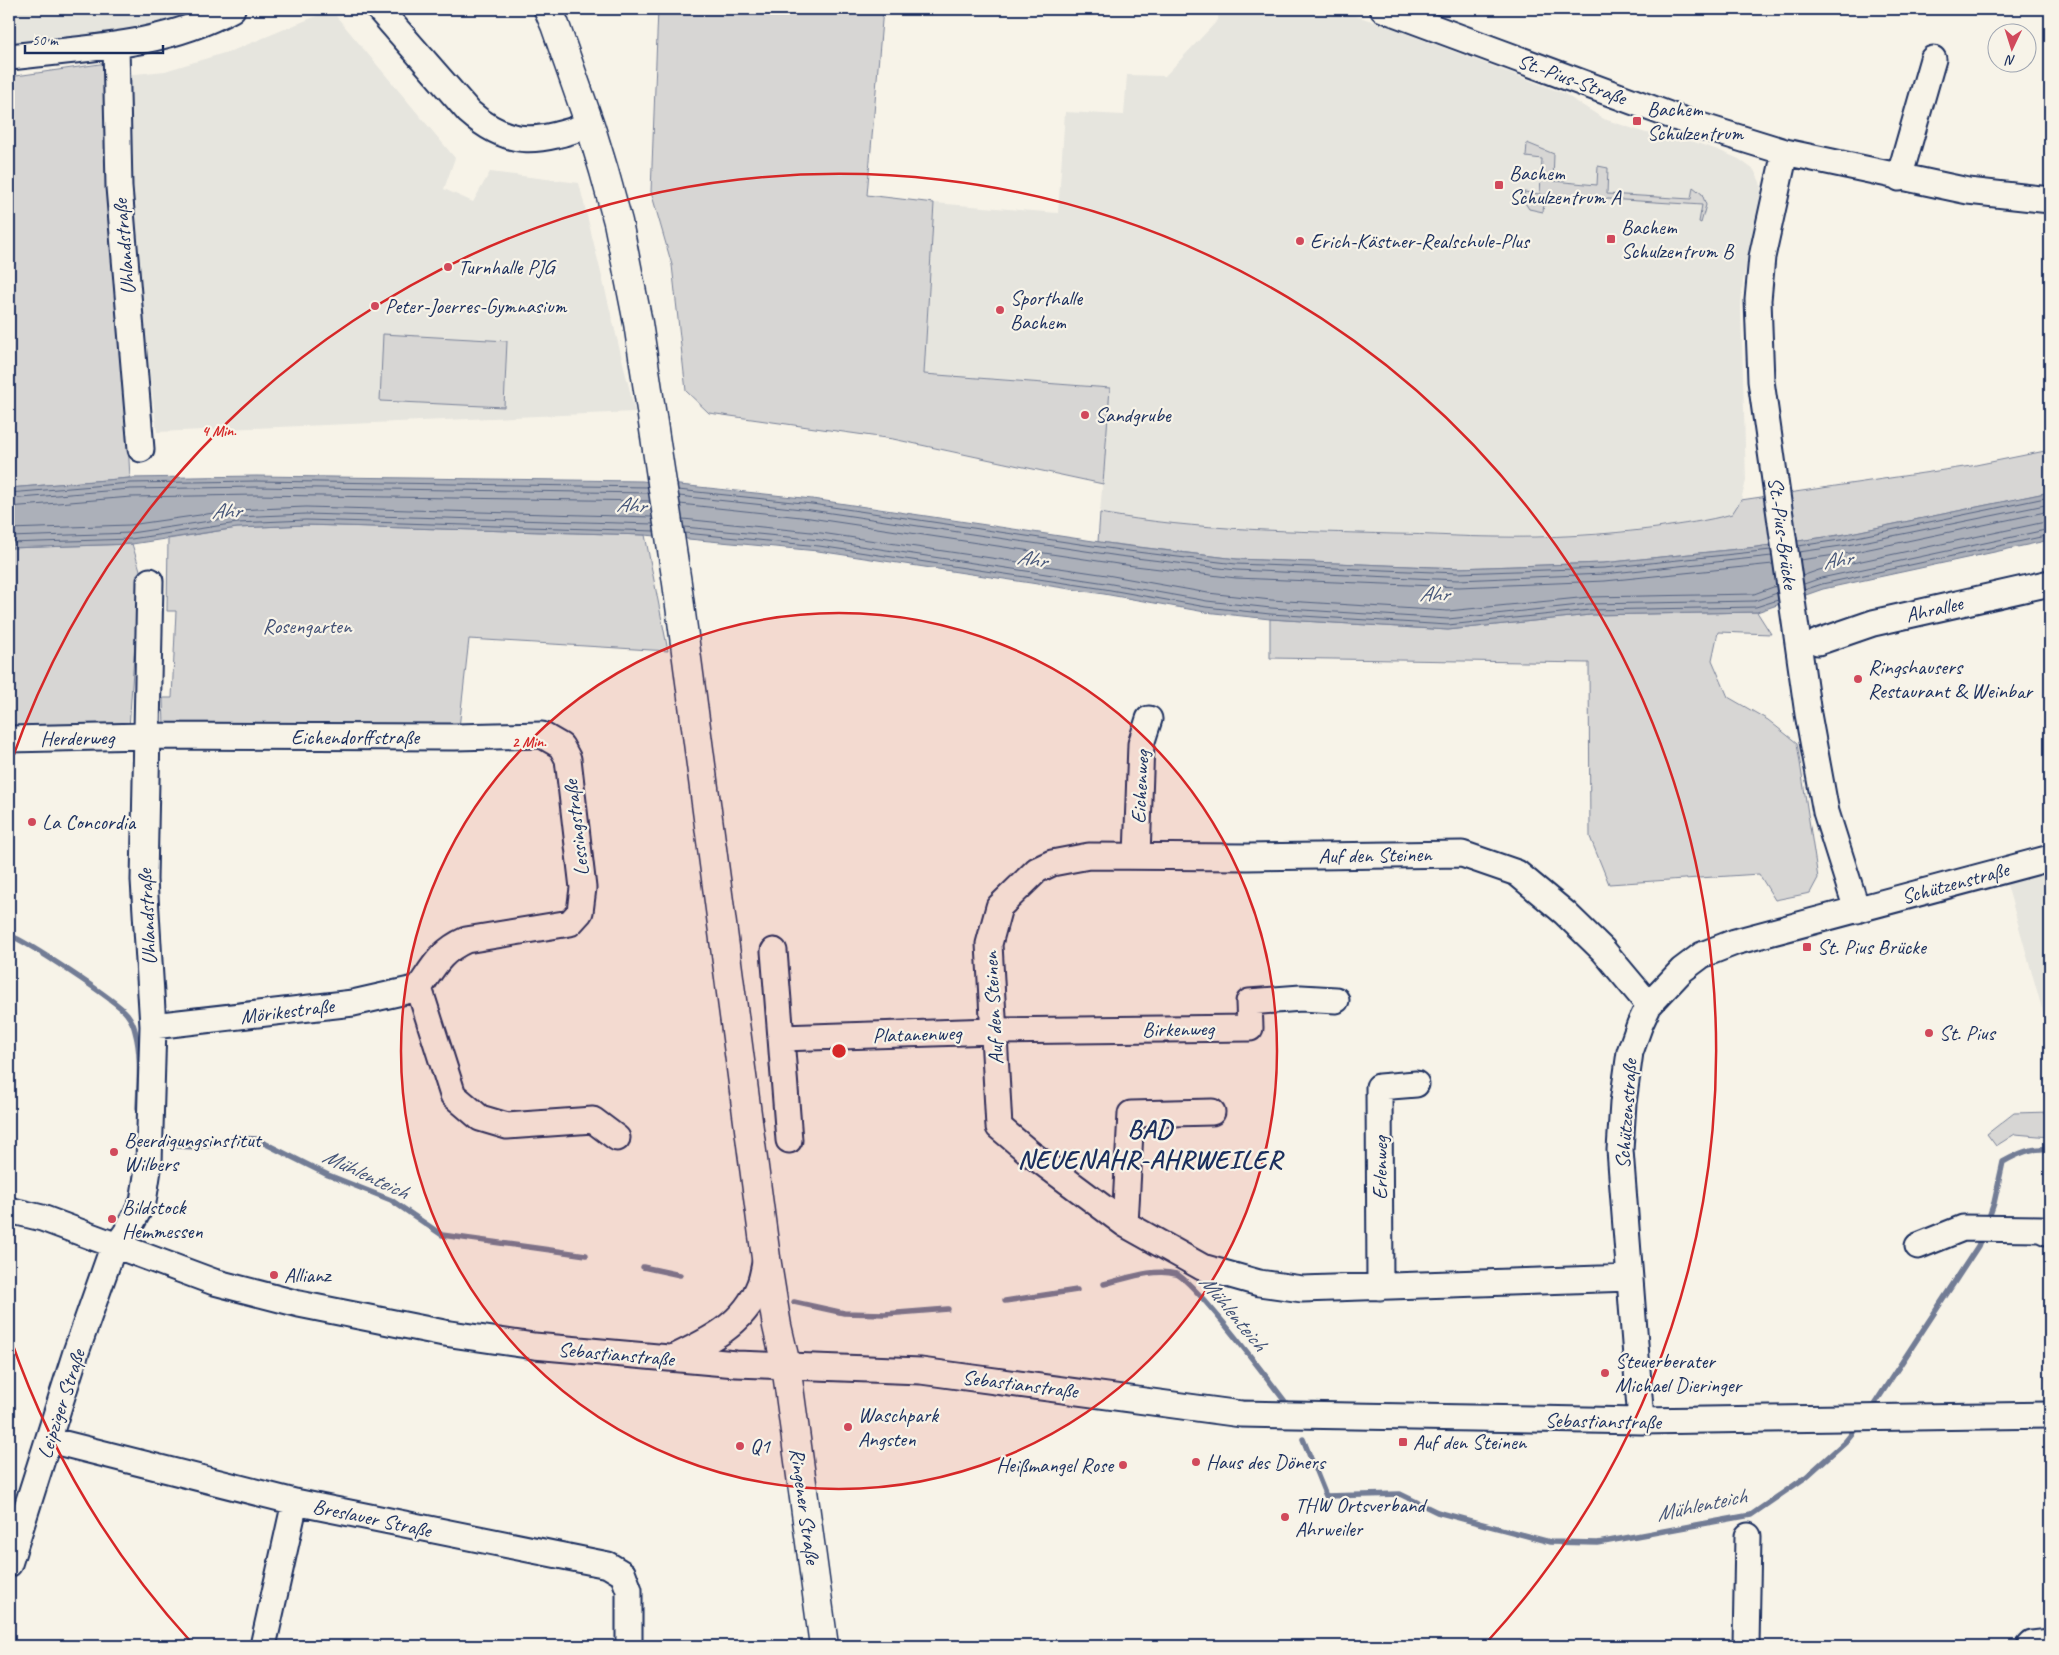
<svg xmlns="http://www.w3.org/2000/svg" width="2059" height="1655" viewBox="0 0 2059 1655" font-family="Caveat,sans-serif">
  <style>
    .built { fill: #e6e5de }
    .green { fill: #d7d6d4; stroke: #798299 }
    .water { fill: #acb0b9; stroke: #727c95 }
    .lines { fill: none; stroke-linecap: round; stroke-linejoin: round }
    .shore { stroke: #556382; stroke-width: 1 }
    .stream { stroke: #727c95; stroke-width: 5.5 }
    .minor-casing { stroke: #1b2f5e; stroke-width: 29 }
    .major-casing { stroke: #1b2f5e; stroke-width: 31 }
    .minor { stroke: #f7f3e8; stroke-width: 25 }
    .major { stroke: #f7f3e8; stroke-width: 28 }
    .ring { fill: none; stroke: #d62828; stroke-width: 2.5 }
    .poi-dot { fill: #d1495b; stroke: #f7f3e8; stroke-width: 2 }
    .labels { text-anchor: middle; stroke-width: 4.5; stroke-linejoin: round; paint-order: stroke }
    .street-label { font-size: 21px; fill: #1b2f5e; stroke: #f7f3e8 }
    .poi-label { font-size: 21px; fill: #1b2f5e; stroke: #f7f3e8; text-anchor: start }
    .park-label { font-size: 21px; fill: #415076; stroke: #f7f3e8 }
    .water-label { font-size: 22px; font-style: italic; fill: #465679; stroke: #f7f3e8 }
    .district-label { font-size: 26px; font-weight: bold; letter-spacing: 1px; fill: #1b2f5e; stroke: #f7f3e8 }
    .centre { fill: #d62828; stroke: #f7f3e8; stroke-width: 2.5 }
    .ring-label { font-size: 15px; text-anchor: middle; font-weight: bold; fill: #d62828; stroke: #f7f3e8; stroke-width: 4.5; stroke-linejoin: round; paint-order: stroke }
  </style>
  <rect width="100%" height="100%" fill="#f7f3e8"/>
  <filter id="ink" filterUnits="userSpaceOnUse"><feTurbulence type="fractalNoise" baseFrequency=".02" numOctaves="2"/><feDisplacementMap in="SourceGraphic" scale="10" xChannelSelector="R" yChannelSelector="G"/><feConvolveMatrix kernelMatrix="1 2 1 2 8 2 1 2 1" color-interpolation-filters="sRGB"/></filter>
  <g filter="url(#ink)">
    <path class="built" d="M 9,9 L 203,9 L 152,29 L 9,47 Z
      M 1219,9 L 1335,9 L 1384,25 L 1563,93 L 1604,119 L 1646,133 L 1682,138 L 1718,150 L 1739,159 L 1754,170 L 1760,182 L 1762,197 L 1743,281 L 1741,306 L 1746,481 L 1741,500 L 1732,514 L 1712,520 L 1638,530 L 1564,536 L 1497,537 L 1229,529 L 1140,520 L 1100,513 L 1110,388 L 924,374 L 934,203 L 1058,213 L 1065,112 L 1124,115 L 1127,75 L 1165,76 L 1218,20 Z
      M 331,10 L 455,158 L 444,189 L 473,202 L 490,172 L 579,183 L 635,412 L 157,432 L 131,221 L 125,75 L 165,71 L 234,50 Z
      M 2050,870 L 2050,1037 L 2006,881 Z"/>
    <path class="green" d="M 658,9 L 883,9 L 867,195 L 934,203 L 924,374 L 1110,388 L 1103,484 L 893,439 L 709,413 L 686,391 L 672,265 L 651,192 Z
      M 107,63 L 130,478 L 9,488 L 9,77 Z
      M 1527,143 L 1554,154 L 1553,181 L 1597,185 L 1598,166 L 1608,168 L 1607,194 L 1691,199 L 1693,187 L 1702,194 L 1706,205 L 1701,223 L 1699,222 L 1702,205 L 1545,195 L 1543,212 L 1529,209 L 1525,203 L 1524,192 L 1540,194 L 1542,159 L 1526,157 Z
      M 383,334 L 507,341 L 504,407 L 380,401 Z
      M 2050,450 L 2050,492 L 1846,534 L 1757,547 L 1603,563 L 1458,568 L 1237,559 L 1098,542 L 1100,513 C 1197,531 1296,531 1394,534 C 1428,534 1462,537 1496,537 C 1549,538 1604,535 1657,528 C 1682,524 1707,521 1732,514 L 1741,500 L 1971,466 Z
      M 306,525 L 645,535 L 668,651 L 469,639 L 459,728 L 164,726 L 163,698 L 172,698 L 176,611 L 167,611 L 168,539 L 237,528 Z
      M 132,544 L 140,570 L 129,728 L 9,734 L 9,548 Z
      M 1757,612 L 1771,634 L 1718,632 L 1712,660 L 1728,697 L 1768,720 L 1797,743 L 1818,878 L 1810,893 L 1775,900 L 1759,874 L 1609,884 L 1590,837 L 1589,663 L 1270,658 L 1270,619 L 1448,630 L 1590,615 Z
      M 2050,1112 L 2050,1137 L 2015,1134 L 1996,1146 L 1987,1134 L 2014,1113 Z"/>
    <path class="water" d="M 256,476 L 642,481 L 812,499 L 1120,545 L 1237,559 L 1458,568 L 1603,563 L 1757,547 L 1846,534 L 2050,492 L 2050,540 L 1823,589 L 1757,612 L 1590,615 L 1448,630 L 1270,619 L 1205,612 L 1104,594 L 818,551 L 645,535 L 306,525 L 237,528 L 132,544 L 9,548 L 9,488 L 130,478 Z"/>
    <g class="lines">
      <path class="shore" d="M 678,490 L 812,504 L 1120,550 L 1236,564 L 1458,573 L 1604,568 L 1771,550
        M 9,493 L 130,483 L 256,481 L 647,487
        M 679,496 L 811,510 L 1119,556 L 1236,570 L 1458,580 L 1604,574 L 1772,556
        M 9,499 L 130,489 L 256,487 L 648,493
        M 680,504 L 810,518 L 1118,564 L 1236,578 L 1459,587 L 1605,581 L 1773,564
        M 9,507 L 131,497 L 256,495 L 650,501
        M 683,519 L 821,533 L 1107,575 L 1208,593 L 1271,600 L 1448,611 L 1589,597 L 1754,594 L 1776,586
        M 684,527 L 820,540 L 1106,583 L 1207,601 L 1271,608 L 1448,619 L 1589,604 L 1755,601 L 1777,593
        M 9,529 L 130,525 L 235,510 L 306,507 L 652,517
        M 685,533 L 819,546 L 1105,589 L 1206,607 L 1270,614 L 1448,625 L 1590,610 L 1756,607 L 1778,600
        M 9,537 L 131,533 L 236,517 L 306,514 L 653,524
        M 9,543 L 131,539 L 237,523 L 306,520 L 654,531
        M 1798,546 L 1847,539 L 2050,497
        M 1799,552 L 1848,545 L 2050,504
        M 1800,560 L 1850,553 L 2050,511
        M 1802,576 L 1819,570 L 2050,521
        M 1804,584 L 1821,578 L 2050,529
        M 1804,590 L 1822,584 L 2050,535"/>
      <path class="stream" d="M 9,935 C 26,941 116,1000 127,1014 C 130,1018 134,1026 135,1031 C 142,1055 139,1083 138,1108
        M 161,1140 L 176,1146 L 196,1147 L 240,1138 L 256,1139 L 328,1175 L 391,1200 L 442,1235 L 586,1255
        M 1987,1223 L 1994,1203 L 2003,1162 C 2019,1153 2032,1147 2050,1149
        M 643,1267 L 680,1275
        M 1104,1284 C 1126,1279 1153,1268 1176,1274 C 1194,1280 1273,1386 1290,1408
        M 1005,1301 L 1077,1290
        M 794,1302 L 844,1313 L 885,1314 L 948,1309
        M 1870,1411 L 1978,1246 L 1983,1233
        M 1303,1439 L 1326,1496 L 1400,1494 L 1437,1512 L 1550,1542 L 1598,1543 L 1751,1515 L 1806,1477 L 1845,1442 L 1858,1426"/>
      <g class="minor-casing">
        <path id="minor" d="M 379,9 L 469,112 C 512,150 540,141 590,125
          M 1383,9 L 1691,123 L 1785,152 L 1968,191 L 2050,200
          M 116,45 L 119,187 L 141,449
          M 9,57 C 85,48 163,47 232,9
          M 1785,152 L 1762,257 L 1758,300 L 1761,381 L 1808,714 L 1826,812 L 1857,910
          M 1899,178 L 1933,59
          M 1818,642 L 1873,623 L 2050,583
          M 9,739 L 146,736 L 455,737 L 542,735 L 561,746 L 568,759 L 583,888 L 580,912 L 570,923 L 466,940 C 441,951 434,966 419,988 L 353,1003 L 153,1026
          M 1137,856 L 1141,744 L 1149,719
          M 774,951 L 781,1038 L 993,1031 L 1250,1028 L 1249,1002 L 1301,998 L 1336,1000
          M 419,988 L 453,1095 L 480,1118 L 507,1126 L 593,1120 L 617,1138
          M 781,1038 L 789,1140
          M 9,1210 L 42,1218 L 214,1282 L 299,1304 L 444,1333 L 534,1346 L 736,1364 L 921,1371 L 1241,1414 L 1641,1421 L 2050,1415
          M 1125,1224 L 1131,1114 L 1212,1112
          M 1918,1246 L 1963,1228 L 2041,1229 L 2050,1233
          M 1630,1278 L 1302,1289 L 1259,1283 L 1202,1267 L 1125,1224 L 1031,1154 L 999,1127 L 989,944 L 999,907 L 1037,870 L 1052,863 L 1089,856 L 1247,857 L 1462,854 L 1517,873 L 1565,913 L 1603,950 L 1649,1005
          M 1380,1287 L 1379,1087 L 1416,1084
          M 673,1358 C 709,1341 745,1324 760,1284 C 763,1276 764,1267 766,1258
          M 1641,1421 L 1620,1150 L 1623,1103 L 1630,1052 L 1640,1024 L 1649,1005 L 1682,970 L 1702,955 L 1735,942 L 2050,858
          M 49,1440 L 295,1502 L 608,1565 L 623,1574 L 629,1590 L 629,1646
          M 9,1564 L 76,1352 L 110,1256 L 126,1233 L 143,1202 L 149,1163 L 153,1026 L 144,880 L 150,581
          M 263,1646 L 295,1502
          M 1746,1646 L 1748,1536
          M 2030,1646 L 2032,1644 L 2050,1642"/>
      </g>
      <g class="major-casing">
        <path id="major" d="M 548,9 L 555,25 L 590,125 L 604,171 L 618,222 L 638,323 L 677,583 L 766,1258 L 777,1326 L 786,1365 L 824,1646"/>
      </g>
      <use href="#minor" class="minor"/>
      <use href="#major" class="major"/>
    </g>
  </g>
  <circle cx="839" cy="1051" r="438" fill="#d62828" fill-opacity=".12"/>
  <g class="ring">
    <circle cx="839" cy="1051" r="438"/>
    <path d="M192 1643A877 877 0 0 1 10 1337M10 765A877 877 0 1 1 1486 1643"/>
  </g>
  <g class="poi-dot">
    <rect x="1632" y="116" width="10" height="10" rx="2.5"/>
    <rect x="1494" y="180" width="10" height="10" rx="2.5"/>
    <rect x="1606" y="234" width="10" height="10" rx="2.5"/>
    <circle cx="1300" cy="241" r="5"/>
    <circle cx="448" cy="267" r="5"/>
    <circle cx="375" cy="306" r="5"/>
    <circle cx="1000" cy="310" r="5"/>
    <circle cx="1085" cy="415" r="5"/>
    <circle cx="1858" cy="679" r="5"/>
    <circle cx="32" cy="822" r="5"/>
    <rect x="1802" y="942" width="10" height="10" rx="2.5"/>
    <circle cx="1929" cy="1033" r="5"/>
    <circle cx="114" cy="1152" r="5"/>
    <circle cx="112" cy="1219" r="5"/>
    <circle cx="274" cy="1275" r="5"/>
    <circle cx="1605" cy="1373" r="5"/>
    <circle cx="848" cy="1427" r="5"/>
    <rect x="1398" y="1437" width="10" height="10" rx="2.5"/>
    <circle cx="740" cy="1446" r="5"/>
    <circle cx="1196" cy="1462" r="5"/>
    <circle cx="1123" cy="1465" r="5"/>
    <circle cx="1285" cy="1517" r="5"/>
  </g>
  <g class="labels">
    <g class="street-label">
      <text transform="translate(1572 79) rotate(20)" y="7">St.-Pius-Straße</text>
      <text transform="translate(124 247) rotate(-95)" y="7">Uhlandstraße</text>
      <text transform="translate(1783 533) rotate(82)" y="7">St.-Pius-Brücke</text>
      <text transform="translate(1934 609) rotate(-13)" y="7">Ahrallee</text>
      <text x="355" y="744">Eichendorffstraße</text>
      <text transform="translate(77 738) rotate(-1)" y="7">Herderweg</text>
      <text transform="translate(1140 787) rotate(-87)" y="7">Eichenweg</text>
      <text transform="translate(576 828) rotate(-97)" y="7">Lessingstraße</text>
      <text transform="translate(1375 855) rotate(-1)" y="7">Auf den Steinen</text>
      <text transform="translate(1955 883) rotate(-15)" y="7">Schützenstraße</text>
      <text transform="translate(147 917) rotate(-93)" y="7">Uhlandstraße</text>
      <text transform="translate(993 1008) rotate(-93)" y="7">Auf den Steinen</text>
      <text transform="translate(287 1011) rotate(-7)" y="7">Mörikestraße</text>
      <text transform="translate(1178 1029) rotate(-1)" y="7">Birkenweg</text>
      <text transform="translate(917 1034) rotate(-2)" y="7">Platanenweg</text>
      <text transform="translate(1626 1114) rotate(-86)" y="7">Schützenstraße</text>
      <text transform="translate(1380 1168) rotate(-90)" y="7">Erlenweg</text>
      <text transform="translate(616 1354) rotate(5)" y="7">Sebastianstraße</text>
      <text transform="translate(1020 1384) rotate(7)" y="7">Sebastianstraße</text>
      <text transform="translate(61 1404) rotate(-72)" y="7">Leipziger Straße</text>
      <text transform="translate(1603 1421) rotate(1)" y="7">Sebastianstraße</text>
      <text transform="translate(805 1506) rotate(82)" y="7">Ringener Straße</text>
      <text transform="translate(372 1518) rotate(12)" y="7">Breslauer Straße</text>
    </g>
    <g class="poi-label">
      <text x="1647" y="116">Bachem<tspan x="1647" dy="24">Schulzentrum</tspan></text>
      <text x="1509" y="180">Bachem<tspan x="1509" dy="24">Schulzentrum A</tspan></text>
      <text x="1621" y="234">Bachem<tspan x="1621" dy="24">Schulzentrum B</tspan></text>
      <text x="1310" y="248">Erich-Kästner-Realschule-Plus</text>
      <text x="458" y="274">Turnhalle PJG</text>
      <text x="1010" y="305">Sporthalle<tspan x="1010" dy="24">Bachem</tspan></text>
      <text x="385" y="313">Peter-Joerres-Gymnasium</text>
      <text x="1095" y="422">Sandgrube</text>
      <text x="1868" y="674">Ringshausers<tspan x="1868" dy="24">Restaurant &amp; Weinbar</tspan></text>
      <text x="42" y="829">La Concordia</text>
      <text x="1817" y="954">St. Pius Brücke</text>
      <text x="1939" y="1040">St. Pius</text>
      <text x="124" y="1147">Beerdigungsinstitut<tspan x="124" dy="24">Wilbers</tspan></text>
      <text x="122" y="1214">Bildstock<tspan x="122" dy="24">Hemmessen</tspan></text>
      <text x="284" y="1282">Allianz</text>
      <text x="1615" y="1368">Steuerberater<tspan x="1615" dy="24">Michael Dieringer</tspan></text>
      <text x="858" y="1422">Waschpark<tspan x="858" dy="24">Angsten</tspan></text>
      <text x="1413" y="1449">Auf den Steinen</text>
      <text x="750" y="1453">Q1</text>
      <text x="1206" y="1469">Haus des Döners</text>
      <text x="1113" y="1472" text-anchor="end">Heißmangel Rose</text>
      <text x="1295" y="1512">THW Ortsverband<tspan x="1295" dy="24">Ahrweiler</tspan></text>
    </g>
    <g class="park-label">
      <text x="307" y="633">Rosengarten</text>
    </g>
    <g class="water-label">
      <text transform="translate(631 504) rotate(4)" y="8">Ahr</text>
      <text transform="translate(226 510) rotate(-1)" y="8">Ahr</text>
      <text transform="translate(1032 558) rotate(9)" y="8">Ahr</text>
      <text transform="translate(1837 559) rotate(-8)" y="8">Ahr</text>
      <text transform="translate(1434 593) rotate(1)" y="8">Ahr</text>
      <text transform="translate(366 1173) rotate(25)" y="8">Mühlenteich</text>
      <text transform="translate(1234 1312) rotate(50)" y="8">Mühlenteich</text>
      <text transform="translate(1701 1504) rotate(-12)" y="8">Mühlenteich</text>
    </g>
    <g class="district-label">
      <text x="1150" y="1138">BAD<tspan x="1150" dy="30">NEUENAHR-AHRWEILER</tspan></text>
    </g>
  </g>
  <circle cx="839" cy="1051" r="8" class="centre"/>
  <g class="ring-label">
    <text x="219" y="436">4 Min.</text>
    <text x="529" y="747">2 Min.</text>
  </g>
  <rect width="2059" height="1655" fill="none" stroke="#f7f3e8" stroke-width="30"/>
  <rect x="15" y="15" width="2029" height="1625" fill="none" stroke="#1b2f5e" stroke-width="2" filter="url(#ink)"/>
  <g transform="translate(2012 48) rotate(184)"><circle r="24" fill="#f7f3e8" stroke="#9fa5b1"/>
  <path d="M0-4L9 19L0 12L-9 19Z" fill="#d1495b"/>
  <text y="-8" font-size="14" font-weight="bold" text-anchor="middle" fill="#1b2f5e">N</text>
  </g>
  <path d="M25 45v8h138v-8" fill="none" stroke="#1b2f5e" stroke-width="2.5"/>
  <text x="32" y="45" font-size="15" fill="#1b2f5e" stroke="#f7f3e8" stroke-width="4" paint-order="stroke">50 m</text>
</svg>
